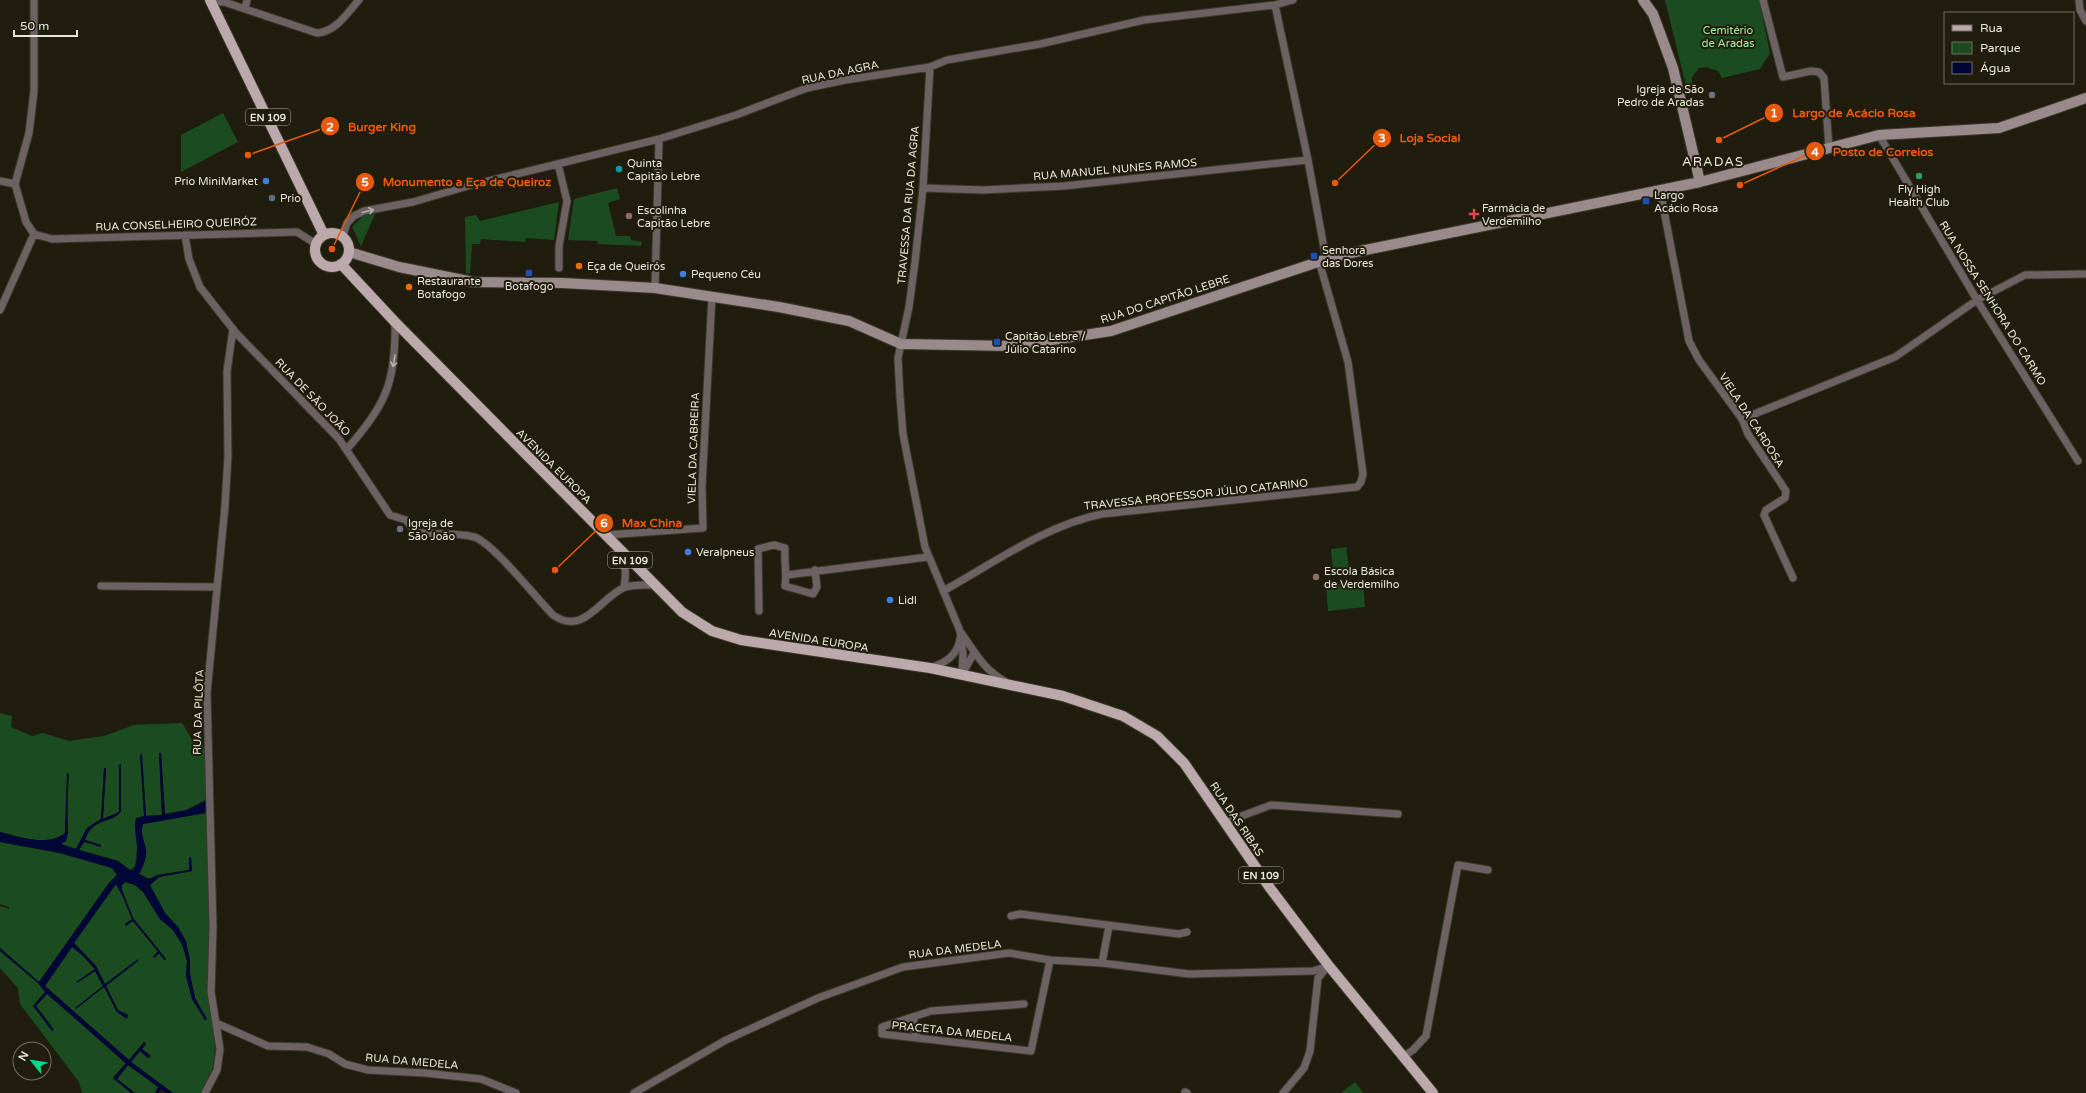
<svg xmlns="http://www.w3.org/2000/svg" width="2086" height="1093" viewBox="0 0 2086 1093" font-family="'Varela Round',sans-serif">
  <style>
    .green { fill: #1b4c1f }
    .water { fill: #000635 }
    .lines { fill: none; stroke-linecap: round; stroke-linejoin: round }
    .street-casing { stroke: #3d392b; stroke-width: 9 }
    .secondary-casing { stroke: #3d392b; stroke-width: 12 }
    .primary-casing { stroke: #3d392b; stroke-width: 12 }
    .street { stroke: #6c6263; stroke-width: 7 }
    .secondary { stroke: #998a8b; stroke-width: 10 }
    .primary { stroke: #bca9ab; stroke-width: 10 }
    .oneway { stroke: #b6b1ac }
    .worship-dot { fill: #6b7280; stroke: #211d0e; stroke-width: 1.5 }
    .culture-dot { fill: #0f9aa8; stroke: #211d0e; stroke-width: 1.5 }
    .leisure-dot { fill: #2e9e5b; stroke: #211d0e; stroke-width: 1.5 }
    .shop-dot { fill: #3f7fe0; stroke: #211d0e; stroke-width: 1.5 }
    .service-dot { fill: #5c6f8a; stroke: #211d0e; stroke-width: 1.5 }
    .transit-dot { fill: #1a4fb4; stroke: #211d0e; stroke-width: 1.5 }
    .health-dot { fill: #e0444e; stroke: #211d0e; stroke-width: 1.5 }
    .education-dot { fill: #8d6e63; stroke: #211d0e; stroke-width: 1.5 }
    .food-dot { fill: #e8710a; stroke: #211d0e; stroke-width: 1.5 }
    .labels { text-anchor: middle; stroke-width: 4; stroke-linejoin: round; paint-order: stroke }
    .shield { fill: #211d0e; stroke: #acaa9e; stroke-width: 1 }
    .shield-label { font-size: 10px; font-weight: bold; fill: #e8e6dc }
    .park-label { font-size: 11px; fill: #a2eca4; stroke: #211d0e }
    .street-label { font-size: 11px; fill: #e8e6dc; stroke: #211d0e }
    .poi-label { font-size: 11px; fill: #e8e6dc; stroke: #211d0e; text-anchor: start }
    .quarter-label { font-size: 13px; letter-spacing: 1px; fill: #e8e6dc; stroke: #211d0e }
    .leader { fill: none; stroke: #e8590c; stroke-width: 1.5 }
    .callout-dot { fill: #e8590c; stroke: #211d0e; stroke-width: 1.5 }
    .mark-label { font-size: 12px; text-anchor: middle; font-weight: bold; fill: #fff }
    .callout-label { font-size: 12px; text-anchor: middle; font-weight: bold; fill: #e8590c; stroke: #211d0e; stroke-width: 4; stroke-linejoin: round; paint-order: stroke }
  </style>
  <rect width="100%" height="100%" fill="#211d0e"/>
  <path class="green" d="M 1665,0 L 1759,0 L 1770,53 L 1760,69 L 1722,78 L 1718,71 L 1706,67 L 1699,68 L 1692,77 L 1692,84 L 1686,86 Z
    M 223,113 L 238,142 L 181,172 L 181,135 Z
    M 617,188 L 620,199 L 608,203 L 616,236 L 630,236 L 631,240 L 642,242 L 641,246 L 598,244 L 597,241 L 568,240 L 574,199 Z
    M 559,202 L 554,240 L 526,238 L 525,242 L 481,239 L 480,244 L 472,244 L 470,273 L 466,274 L 465,217 L 476,215 L 480,221 Z
    M 370,214 L 375,214 L 361,246 L 352,227 L 363,216 Z
    M 1346,547 L 1349,569 L 1333,571 L 1331,549 Z
    M 1363,582 L 1365,607 L 1328,611 L 1326,586 Z
    M 0,713 L 12,716 L 11,727 L 32,736 L 43,733 L 69,741 L 104,736 L 134,725 L 182,723 L 191,738 L 205,747 L 206,800 L 187,810 L 165,814 L 161,754 L 159,754 L 162,815 L 146,816 L 142,755 L 144,816 L 137,848 L 135,867 L 130,870 L 118,861 L 79,850 L 84,842 L 100,847 L 101,845 L 85,840 C 93,816 111,825 121,811 L 121,765 L 119,812 L 103,819 L 106,768 L 104,768 L 101,819 L 87,828 L 76,849 L 60,844 L 66,841 L 69,774 L 67,773 L 65,833 C 48,847 20,837 0,832 Z
    M 207,811 L 210,942 L 215,1049 L 213,1067 L 201,1093 L 173,1093 L 131,1062 L 140,1051 L 148,1058 L 150,1056 L 142,1049 L 146,1044 L 144,1042 L 129,1060 L 45,986 L 72,947 L 82,955 L 95,969 L 77,983 L 95,971 L 103,986 L 75,1009 L 104,987 L 117,1012 L 128,1015 L 118,1011 L 106,986 L 138,959 L 105,985 L 96,966 L 74,943 L 116,884 L 123,897 L 132,919 L 125,924 L 126,926 L 133,921 L 158,952 L 153,957 L 155,958 L 159,953 L 166,959 L 133,918 L 122,890 L 122,885 L 125,882 L 135,885 L 143,892 L 160,919 L 173,930 L 182,944 L 187,961 L 186,976 L 192,999 L 206,1019 L 195,998 L 190,974 L 190,960 L 178,927 L 165,913 L 150,885 L 159,877 L 192,871 L 191,858 L 189,858 L 190,870 L 158,875 L 149,879 L 139,874 C 143,868 147,857 146,849 C 144,840 140,834 143,824 L 205,813 Z
    M 0,842 L 60,853 L 112,868 L 117,875 L 109,883 L 39,982 L 0,948 L 0,906 L 9,909 L 9,907 L 0,904 Z
    M 0,951 L 38,983 L 45,992 L 33,1006 L 54,1029 L 36,1006 L 47,993 L 126,1064 L 113,1078 L 131,1093 L 82,1093 L 79,1082 L 20,1004 L 18,988 L 0,968 Z
    M 128,1065 L 159,1087 L 155,1093 L 135,1093 L 117,1079 Z
    M 1355,1082 L 1363,1093 L 1341,1093 Z"/>
  <path class="water" d="M 159,753 L 161,753 L 165,814 L 187,810 L 206,800 L 206,813 L 143,824 C 140,834 144,840 146,849 C 147,857 143,868 139,874 L 149,879 L 158,875 L 189,870 L 189,858 L 191,857 L 192,871 L 159,877 L 150,885 L 165,913 L 178,927 L 186,941 L 190,960 L 190,974 L 195,998 L 207,1019 L 205,1020 L 192,999 L 186,976 L 187,961 L 182,944 L 173,930 L 160,919 L 143,892 L 135,885 L 125,882 L 122,885 L 122,890 L 133,918 L 166,959 L 164,960 L 159,953 L 154,958 L 153,957 L 158,951 L 133,921 L 126,926 L 125,924 L 132,919 L 123,897 L 116,884 L 74,943 L 96,966 L 105,984 L 138,959 L 138,961 L 106,986 L 118,1010 L 128,1015 L 127,1019 L 117,1012 L 104,987 L 76,1009 L 75,1008 L 103,986 L 95,971 L 77,983 L 76,982 L 95,969 L 82,955 L 72,947 L 45,986 L 129,1060 L 144,1042 L 146,1044 L 142,1049 L 151,1056 L 148,1058 L 140,1051 L 131,1062 L 173,1093 L 167,1093 L 161,1089 L 158,1093 L 155,1093 L 158,1087 L 128,1065 L 117,1079 L 135,1093 L 131,1093 L 113,1078 L 126,1063 L 47,994 L 36,1006 L 54,1030 L 52,1031 L 33,1006 L 45,992 L 38,983 L 0,951 L 0,948 L 39,982 L 109,883 L 117,875 L 112,868 L 60,853 L 0,842 L 0,832 C 20,837 49,847 65,833 L 67,773 L 69,774 L 67,785 L 68,833 L 66,841 L 61,844 L 76,849 L 87,828 L 101,819 L 104,768 L 106,768 L 103,819 L 119,812 L 119,765 L 121,764 L 121,811 C 112,825 93,816 85,840 L 101,845 L 100,847 L 94,844 L 84,842 L 79,850 L 118,861 L 130,870 L 133,870 C 143,855 132,834 136,818 L 144,816 L 140,755 L 142,754 L 146,816 L 162,815 Z"/>
  <g class="lines">
    <g class="street-casing">
      <path id="street" d="M 34,0 L 34,91 L 29,133 L 15,184 L 26,222 L 34,234
        M 1763,0 L 1783,77 L 1811,71 L 1819,72 L 1824,78 L 1829,148
        M 2079,0 L 2080,10 L 2086,21
        M 211,2 L 224,2 L 317,33 C 336,32 347,13 359,0
        M 1275,5 L 1308,160 L 1326,259
        M 245,9 L 247,0
        M 930,67 L 923,188 L 915,262 L 909,307 L 898,358 L 900,397 L 903,434 L 925,547 L 960,631 L 963,653 L 962,674
        M 1879,135 L 1977,300 L 2078,461
        M 558,164 L 567,201 L 559,246 L 559,268
        M 0,181 L 15,184
        M 923,188 L 983,190 L 1064,186 L 1308,160
        M 1660,190 L 1689,341 L 1699,360 L 1742,419 L 1748,434 L 1786,491 L 1785,498 L 1766,510 L 1764,515 L 1793,578
        M 34,234 L 52,239 L 297,232 L 316,244
        M 185,235 L 189,259 L 200,287 L 236,333 L 339,439 L 390,515 L 406,520 L 416,532 C 435,536 455,532 474,537 C 491,541 538,600 553,615 C 583,636 599,600 623,588 C 631,584 645,585 654,585
        M 343,236 L 347,223 L 354,216 L 364,211 L 413,202 L 468,186 L 659,139 L 736,115 L 807,88 L 845,80 L 930,67 L 947,60 L 1040,44 L 1144,20 L 1275,5 L 1293,0
        M 655,288 L 659,139
        M 0,310 L 34,234
        M 1742,419 L 1895,357 L 1977,300 L 2025,275 L 2086,274
        M 347,449 C 386,404 396,383 395,322
        M 606,535 L 703,528 L 702,486 L 712,296
        M 619,551 C 625,564 627,573 624,587
        M 787,575 L 928,557
        M 101,586 L 217,587
        M 943,591 C 992,564 1046,525 1102,514 L 1357,487 L 1361,482 L 1363,474 L 1348,362 L 1319,261
        M 759,611 L 758,549 L 774,545 L 785,548 C 784,561 787,573 785,586 L 813,594 L 817,587 L 815,570
        M 962,634 C 977,655 983,669 1006,682
        M 931,668 C 946,662 957,656 960,639
        M 962,674 L 974,653
        M 1226,822 L 1271,805 L 1398,814
        M 1011,916 L 1020,914 L 1179,934 L 1187,932
        M 1102,963 L 1109,926
        M 1024,1004 L 931,1011 L 882,1027 L 882,1034 L 1031,1051 L 1050,960
        M 914,1017 L 913,1028 L 918,1038
        M 216,1023 L 268,1046 L 307,1047 L 329,1054 L 345,1064 L 368,1070 L 425,1073 L 481,1079 L 516,1093
        M 1403,1057 L 1413,1050 L 1426,1036 L 1458,865 L 1488,870
        M 1185,1092 L 1187,1093
        M 205,1093 L 217,1070 L 220,1049 L 211,992 L 213,928 L 207,693 L 225,506 L 228,456 L 227,371 L 233,329
        M 634,1093 L 726,1040 L 818,998 L 903,967 L 1009,953 L 1050,960 L 1102,963 L 1189,974 L 1313,971 L 1329,966
        M 1283,1093 L 1304,1068 L 1310,1051 L 1318,978 L 1328,966"/>
    </g>
    <g class="secondary-casing">
      <path id="secondary" d="M 1643,0 L 1653,14 L 1673,68 L 1700,182
        M 349,252 L 399,267 L 473,282 L 562,283 L 655,288 L 779,307 L 849,321 L 901,344 L 1013,346 L 1111,331 L 1336,256 L 1700,182 L 1879,135 L 1999,128 L 2086,98"/>
    </g>
    <g class="primary-casing">
      <path id="primary" d="M 210,0 L 324,235
        M315 250a17 17 0 1 1 34 0a17 17 0 1 1-34 0Z
        M 341,264 L 395,322 L 682,612 L 712,631 L 741,640 L 930,668 L 1063,696 L 1123,716 L 1157,736 L 1184,763 L 1270,888 L 1329,966 L 1433,1093"/>
    </g>
    <use href="#street" class="street"/>
    <use href="#secondary" class="secondary"/>
    <use href="#primary" class="primary"/>
  </g>
  <defs><path id="oneway-shaft" d="M-6 0H5M1.5-3L5.5 0L1.5 3" fill="none" stroke-width="1.6" stroke-linecap="round" stroke-linejoin="round"/></defs>
  <g class="oneway">
    <use href="#oneway-shaft" transform="translate(368 211) rotate(-14)"/>
    <use href="#oneway-shaft" transform="translate(394 361) rotate(100)"/>
  </g>
  <g class="worship-dot">
    <circle cx="1712" cy="95" r="4"/>
    <circle cx="400" cy="529" r="4"/>
  </g>
  <circle class="culture-dot" cx="619" cy="169" r="4"/>
  <circle class="leisure-dot" cx="1919" cy="176" r="4"/>
  <g class="shop-dot">
    <circle cx="266" cy="181" r="4"/>
    <circle cx="683" cy="274" r="4"/>
    <circle cx="688" cy="552" r="4"/>
    <circle cx="890" cy="600" r="4"/>
  </g>
  <circle class="service-dot" cx="272" cy="198" r="4"/>
  <g class="transit-dot">
    <rect x="1642" y="197" width="8" height="8" rx="2"/>
    <rect x="1310" y="252" width="8" height="8" rx="2"/>
    <rect x="525" y="269" width="8" height="8" rx="2"/>
    <rect x="993" y="338" width="8" height="8" rx="2"/>
  </g>
  <path class="health-dot" d="M1472 208h4v4h4v4h-4v4h-4v-4h-4v-4h4z"/>
  <g class="education-dot">
    <circle cx="629" cy="216" r="4"/>
    <circle cx="1316" cy="577" r="4"/>
  </g>
  <g class="food-dot">
    <circle cx="579" cy="266" r="4"/>
    <circle cx="409" cy="287" r="4"/>
  </g>
  <g class="labels">
    <g class="shield">
      <rect x="246" y="109" width="44" height="16" rx="3"/>
      <rect x="608" y="552" width="44" height="16" rx="3"/>
      <rect x="1239" y="867" width="44" height="16" rx="3"/>
    </g>
    <g class="shield-label">
      <text x="268" y="121">EN 109</text>
      <text x="630" y="564">EN 109</text>
      <text x="1261" y="879">EN 109</text>
    </g>
    <g class="park-label">
      <text x="1728" y="34">Cemitério<tspan x="1728" dy="13">de Aradas</tspan></text>
    </g>
    <g class="street-label">
      <text transform="translate(840 72) rotate(-12)" y="4">RUA DA AGRA</text>
      <text transform="translate(1115 169) rotate(-5)" y="4">RUA MANUEL NUNES RAMOS</text>
      <text transform="translate(908 205) rotate(-85)" y="4">TRAVESSA DA RUA DA AGRA</text>
      <text transform="translate(176 224) rotate(-2)" y="4">RUA CONSELHEIRO QUEIRÓZ</text>
      <text transform="translate(1165 299) rotate(-18)" y="4">RUA DO CAPITÃO LEBRE</text>
      <text transform="translate(1993 303) rotate(58)" y="4">RUA NOSSA SENHORA DO CARMO</text>
      <text transform="translate(313 397) rotate(46)" y="4">RUA DE SÃO JOÃO</text>
      <text transform="translate(1752 420) rotate(57)" y="4">VIELA DA CARDOSA</text>
      <text transform="translate(693 448) rotate(-88)" y="4">VIELA DA CABREIRA</text>
      <text transform="translate(554 466) rotate(45)" y="4">AVENIDA EUROPA</text>
      <text transform="translate(1196 494) rotate(-6)" y="4">TRAVESSA PROFESSOR JÚLIO CATARINO</text>
      <text transform="translate(819 640) rotate(9)" y="4">AVENIDA EUROPA</text>
      <text transform="translate(198 712) rotate(-88)" y="4">RUA DA PILÔTA</text>
      <text transform="translate(1237 819) rotate(56)" y="4">RUA DAS RIBAS</text>
      <text transform="translate(955 949) rotate(-7)" y="4">RUA DA MEDELA</text>
      <text transform="translate(952 1031) rotate(6)" y="4">PRACETA DA MEDELA</text>
      <text transform="translate(412 1061) rotate(5)" y="4">RUA DA MEDELA</text>
    </g>
    <g class="poi-label">
      <text x="1704" y="93" text-anchor="end">Igreja de São<tspan x="1704" dy="13">Pedro de Aradas</tspan></text>
      <text x="627" y="167">Quinta<tspan x="627" dy="13">Capitão Lebre</tspan></text>
      <text x="258" y="185" text-anchor="end">Prio MiniMarket</text>
      <text x="1919" y="193" text-anchor="middle">Fly High<tspan x="1919" dy="13">Health Club</tspan></text>
      <text x="1654" y="199">Largo<tspan x="1654" dy="13">Acácio Rosa</tspan></text>
      <text x="280" y="202">Prio</text>
      <text x="1482" y="212">Farmácia de<tspan x="1482" dy="13">Verdemilho</tspan></text>
      <text x="637" y="214">Escolinha<tspan x="637" dy="13">Capitão Lebre</tspan></text>
      <text x="1322" y="254">Senhora<tspan x="1322" dy="13">das Dores</tspan></text>
      <text x="587" y="270">Eça de Queirós</text>
      <text x="691" y="278">Pequeno Céu</text>
      <text x="417" y="285">Restaurante<tspan x="417" dy="13">Botafogo</tspan></text>
      <text x="529" y="290" text-anchor="middle">Botafogo</text>
      <text x="1005" y="340">Capitão Lebre /<tspan x="1005" dy="13">Júlio Catarino</tspan></text>
      <text x="408" y="527">Igreja de<tspan x="408" dy="13">São João</tspan></text>
      <text x="696" y="556">Veralpneus</text>
      <text x="1324" y="575">Escola Básica<tspan x="1324" dy="13">de Verdemilho</tspan></text>
      <text x="898" y="604">Lidl</text>
    </g>
    <g class="quarter-label">
      <text x="1713" y="166">ARADAS</text>
    </g>
  </g>
  <path class="leader" d="M1719 140L1774 113M248 155L330 126M1335 183L1382 138M1740 185L1815 151M332 249L365 182M555 570L604 523"/>
  <g class="callout-dot">
    <circle cx="1719" cy="140" r="4"/>
    <circle cx="248" cy="155" r="4"/>
    <circle cx="1335" cy="183" r="4"/>
    <circle cx="1740" cy="185" r="4"/>
    <circle cx="332" cy="249" r="4"/>
    <circle cx="555" cy="570" r="4"/>
    <circle cx="1774" cy="113" r="10"/>
    <circle cx="330" cy="126" r="10"/>
    <circle cx="1382" cy="138" r="10"/>
    <circle cx="1815" cy="151" r="10"/>
    <circle cx="365" cy="182" r="10"/>
    <circle cx="604" cy="523" r="10"/>
  </g>
  <g class="mark-label">
    <text x="1774" y="117">1</text>
    <text x="330" y="131">2</text>
    <text x="1382" y="142">3</text>
    <text x="1815" y="156">4</text>
    <text x="365" y="186">5</text>
    <text x="604" y="527">6</text>
  </g>
  <g class="callout-label">
    <text x="1854" y="117">Largo de Acácio Rosa</text>
    <text x="382" y="131">Burger King</text>
    <text x="1430" y="142">Loja Social</text>
    <text x="1883" y="156">Posto de Correios</text>
    <text x="467" y="186">Monumento a Eça de Queiroz</text>
    <text x="652" y="527">Max China</text>
  </g>
  <rect x="1944" y="12" width="130" height="72" fill="#211d0e" stroke="#716d60"/>
  <rect x="1952" y="25" width="20" height="6" fill="#bca9ab" stroke="#716d60"/>
  <text x="1980" y="32" font-size="12" fill="#e8e6dc">Rua</text>
  <rect x="1952" y="42" width="20" height="12" fill="#1b4c1f" stroke="#716d60"/>
  <text x="1980" y="52" font-size="12" fill="#e8e6dc">Parque</text>
  <rect x="1952" y="62" width="20" height="12" fill="#000635" stroke="#716d60"/>
  <text x="1980" y="72" font-size="12" fill="#e8e6dc">Água</text>
  <g transform="translate(32 1061) rotate(300)"><circle r="19" fill="#211d0e" stroke="#716d60"/>
  <path d="M0-3L7 15L0 10L-7 15Z" fill="#06d98b"/>
  <text y="-6" font-size="11" font-weight="bold" text-anchor="middle" fill="#e8e6dc">N</text>
  </g>
  <path d="M14 30v6h63v-6" fill="none" stroke="#e8e6dc" stroke-width="2"/>
  <text x="20" y="30" font-size="12" fill="#e8e6dc" stroke="#211d0e" stroke-width="3" paint-order="stroke">50 m</text>
</svg>
